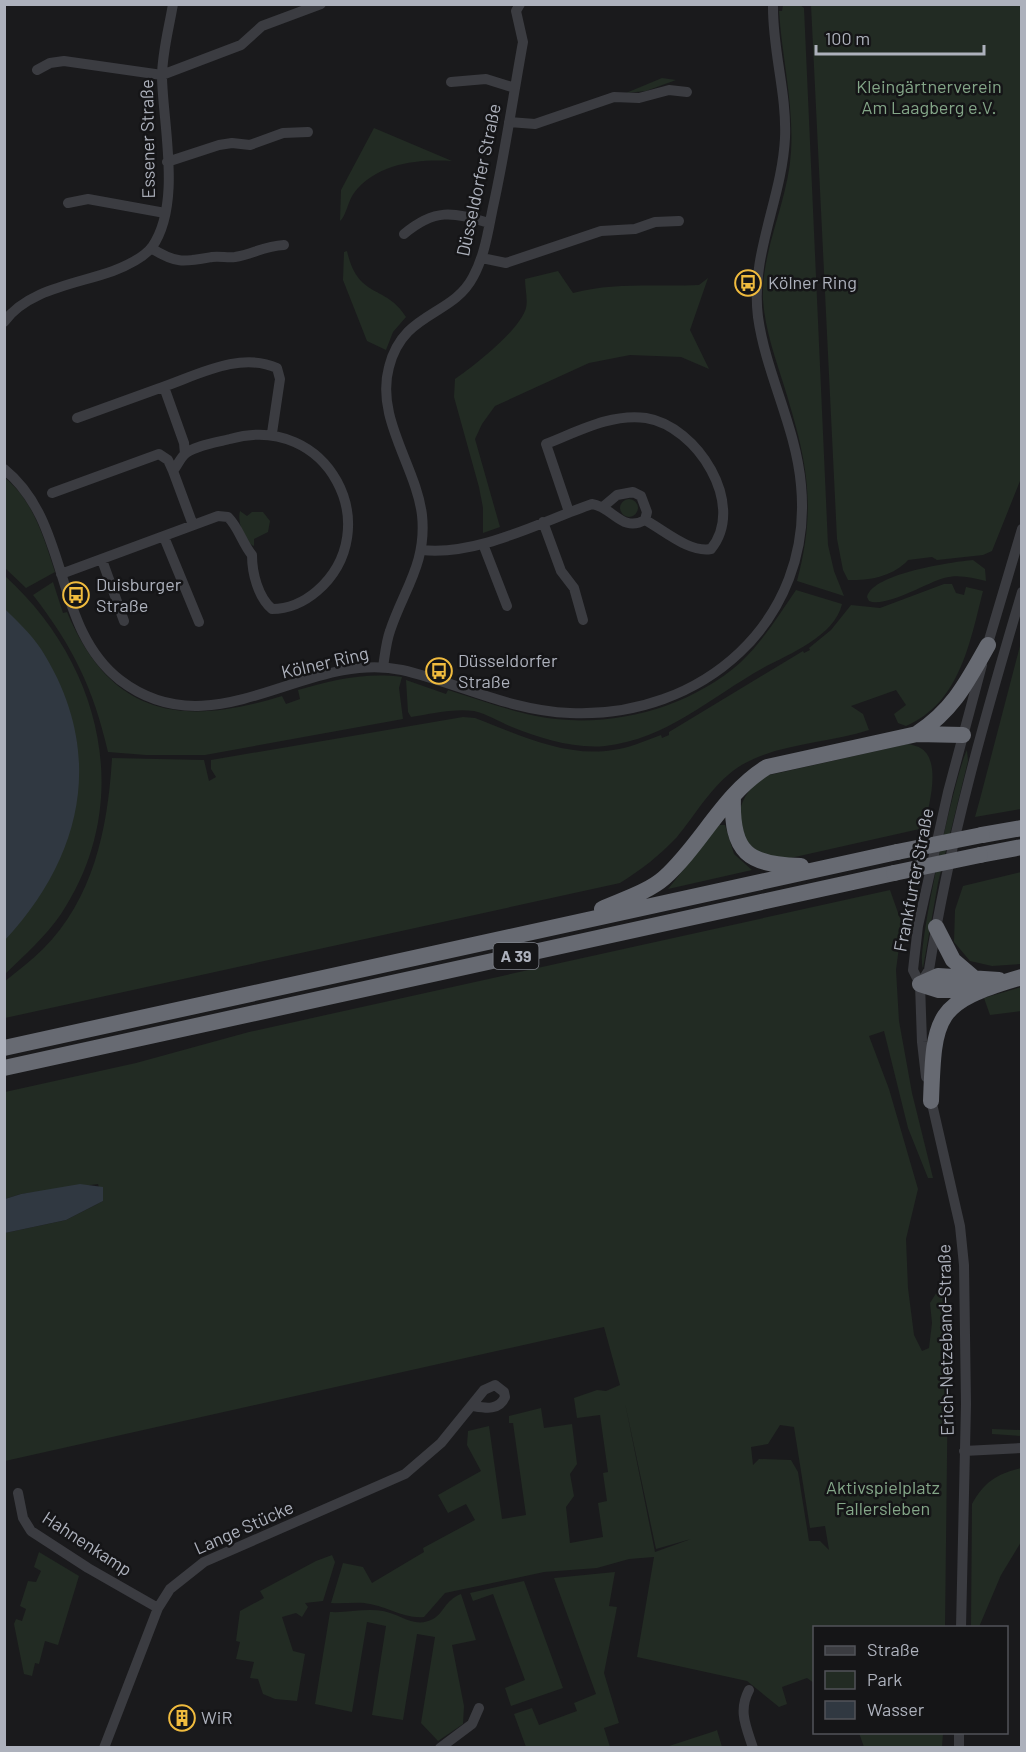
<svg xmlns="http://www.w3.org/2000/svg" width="1026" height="1752" viewBox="0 0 1026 1752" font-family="Barlow,sans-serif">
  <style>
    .green { fill: #222b23; fill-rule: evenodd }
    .water { fill: #303841 }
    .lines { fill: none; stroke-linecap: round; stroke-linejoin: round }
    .minor { stroke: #3b3c41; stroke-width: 10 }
    .highway { stroke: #676a72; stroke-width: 16 }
    .highway-bridge { stroke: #676a72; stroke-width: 16 }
    .labels { text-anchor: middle; stroke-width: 5; stroke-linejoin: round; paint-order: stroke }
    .shield { fill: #151517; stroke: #7f828a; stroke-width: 1.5 }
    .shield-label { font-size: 16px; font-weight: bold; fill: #adb1bc }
    .park-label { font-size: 18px; fill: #84a688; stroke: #151517 }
    .street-label { font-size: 18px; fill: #adb1bc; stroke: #151517 }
    .poi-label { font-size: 18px; fill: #adb1bc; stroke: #151517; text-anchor: start }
  </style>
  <rect width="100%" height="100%" fill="#1a1a1c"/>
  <path class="green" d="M 783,5 L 800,5 L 804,8 L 828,545 L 834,571 L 844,596 L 797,581 C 817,506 807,461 785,389 C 776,360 765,330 763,300 C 761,249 788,203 791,152 C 794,105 782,58 779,11 L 782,11 Z
    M 811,5 L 1021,5 L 1022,476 L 992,551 L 983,555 L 937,560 L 932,557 L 908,560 C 894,576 869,581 848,580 L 843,570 L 837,539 Z
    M 662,78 L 676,80 L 646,91 L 626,93 Z
    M 374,128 L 452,161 C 418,159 377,163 354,193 C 348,201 346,216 340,221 L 341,190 Z
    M 347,251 C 358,300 386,284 406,317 L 393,332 L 386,350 L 367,341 L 343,280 L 344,252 Z
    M 558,271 L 573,293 C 615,282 656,287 699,285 L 708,278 L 690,330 L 709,369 L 681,357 L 630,355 L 589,363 L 495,406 L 482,424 L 475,439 L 500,527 L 483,533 L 483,508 L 479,487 L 454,397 L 455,379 C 473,367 520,330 526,308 C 528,300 525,288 525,279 Z
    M 5,478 C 33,500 44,538 55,572 L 26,588 L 5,568 Z
    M620 508a9 9 0 1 1 18 0a9 9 0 1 1-18 0Z
    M 240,511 L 247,516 L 252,512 L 263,512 L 270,521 L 268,532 L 254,539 L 254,546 C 244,542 237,521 240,511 Z
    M 973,560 L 985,569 L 986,581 C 972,578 959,574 944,578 C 926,583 886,608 869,601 L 867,597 C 873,573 952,562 973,560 Z
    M 5,576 C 101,663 136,801 61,914 C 45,937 25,955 5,974 Z
    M 53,582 L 63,613 L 67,612 C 111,717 182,727 282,696 L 286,704 L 300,699 L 298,690 C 332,680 366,672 402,677 L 399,688 L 403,719 L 205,755 L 146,755 L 108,752 C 93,687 73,647 33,595 Z
    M 944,584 L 952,584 L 956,593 L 964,595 L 966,587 L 983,591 C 970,642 960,703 906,726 L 898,723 L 894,714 L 906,705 L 896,690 L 851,706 L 863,714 L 869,730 C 827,744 774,743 737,768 C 712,785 696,814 677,837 C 660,855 641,870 620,883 L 5,1018 L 4,982 C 17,971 31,961 43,949 C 94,898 108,827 112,758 L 204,760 L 209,781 L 216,777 L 211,769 L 211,760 L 463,717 L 475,718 C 517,734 566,758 613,750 C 629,748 645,741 661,735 L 662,738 L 669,735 L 669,732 L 803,651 L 804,653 L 810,650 L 809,648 L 831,630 L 851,605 L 880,608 Z
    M 796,590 L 842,604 C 835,636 789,654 763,668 C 711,697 667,739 605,746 C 574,749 540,738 512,727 C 500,722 487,714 474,711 C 453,708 431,714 411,717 L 408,712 L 406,680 L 446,694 L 448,690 C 478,699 506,710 536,716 C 606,730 687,710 741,662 C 763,641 779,615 796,590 Z
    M 1021,642 L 1021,809 L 975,817 L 980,799 Z
    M 908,744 C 912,745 918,746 922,749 C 942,763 928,809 924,828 L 786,859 C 734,857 723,804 765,776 Z
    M 967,750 L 968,761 L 938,883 L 923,968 C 915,956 956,770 967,750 Z
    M 719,825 L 725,825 L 734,854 L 752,870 L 668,889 Z
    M 1021,872 L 1021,964 L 992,966 L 970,961 L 954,942 L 955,910 L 963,886 Z
    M 890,890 L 902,924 L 896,970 L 899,1021 L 912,1093 L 933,1178 L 928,1178 L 908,1128 L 884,1031 L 869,1036 L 889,1089 L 918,1189 L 906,1239 L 908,1288 L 914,1335 L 922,1351 L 929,1348 L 932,1323 L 930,1303 L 940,1287 L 949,1289 L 945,1627 L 814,1628 L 814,1683 L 807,1678 L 782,1687 L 787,1704 L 779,1707 L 747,1681 L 637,1657 L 654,1557 L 629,1559 L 597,1568 L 544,1572 L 445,1593 L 424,1617 C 403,1619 385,1605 364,1603 C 353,1602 342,1604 331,1603 L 343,1563 L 363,1567 L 372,1583 L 424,1552 L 423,1548 L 475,1520 L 466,1504 L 448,1513 L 438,1495 L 481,1471 L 467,1445 L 468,1431 L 489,1426 L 502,1519 L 526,1515 L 513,1423 L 509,1423 L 509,1416 L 541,1408 L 544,1428 L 572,1424 L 577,1464 L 570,1474 L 574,1496 L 566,1507 L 570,1543 L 603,1537 L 598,1503 L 607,1501 L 603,1473 L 608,1472 L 600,1415 L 577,1418 L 574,1398 L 597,1390 L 606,1391 L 620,1385 L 604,1327 L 5,1461 L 5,1233 L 66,1220 L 103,1201 L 98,1184 L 21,1194 L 5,1199 L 5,1092 L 136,1063 L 249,1032 ZM 625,1403 L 656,1549 L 691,1539 L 655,1552 ZM 780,1425 L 794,1427 L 810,1528 L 825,1526 L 829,1550 L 820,1541 L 809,1541 L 798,1472 L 791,1460 L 759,1459 L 753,1465 L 751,1447 L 768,1444 Z
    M 1021,987 L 1021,1011 L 990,1015 L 984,998 Z
    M 992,1429 L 1021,1430 L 1021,1436 L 992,1434 Z
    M 1021,1468 L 1021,1542 L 1001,1575 L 979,1627 L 971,1627 L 972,1504 C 984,1482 997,1474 1021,1468 Z
    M 39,1552 L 79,1576 L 58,1645 L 45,1641 L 39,1664 L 35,1663 L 32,1676 L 24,1674 L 14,1624 L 16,1619 L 22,1621 L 26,1609 L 20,1606 L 28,1581 L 36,1582 L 41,1571 L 34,1567 Z
    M 332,1555 L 335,1562 L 323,1601 L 305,1603 L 308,1607 L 302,1617 L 296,1613 L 282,1617 L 293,1651 L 305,1654 L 297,1701 L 275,1699 L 263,1694 L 258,1679 L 250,1678 L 254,1662 L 236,1659 L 240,1642 L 236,1641 L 240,1611 L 264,1598 L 260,1591 L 316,1561 Z
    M 615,1572 L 609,1606 L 617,1607 L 604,1673 L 619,1723 L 604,1728 L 610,1747 L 526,1747 L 514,1714 L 532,1708 L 539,1725 L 577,1711 L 574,1703 L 596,1694 L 554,1578 Z
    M 524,1581 L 563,1688 L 511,1706 L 505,1688 L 525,1680 L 493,1594 L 473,1601 L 470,1593 Z
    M 461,1594 L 476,1640 L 452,1645 L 464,1706 L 463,1724 L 438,1741 L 421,1723 L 435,1637 L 417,1634 L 403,1720 L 372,1715 L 386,1626 L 367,1622 L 352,1712 L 315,1704 L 330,1612 C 348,1613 365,1608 383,1611 C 400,1614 415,1629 433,1619 C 445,1612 444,1601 461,1594 Z
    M 717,1730 L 722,1747 L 666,1747 L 715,1731 Z
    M 859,1733 L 943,1733 L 942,1747 L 864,1747 Z"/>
  <path class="water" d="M 4,608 C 17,621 31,634 41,649 C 106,751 84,855 5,940 Z
    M 80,1184 L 103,1187 L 103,1201 L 66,1220 L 5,1233 L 5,1199 L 21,1194 Z"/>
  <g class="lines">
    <path class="minor" d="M 37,70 L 50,63 L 64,61 L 162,75
      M 162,75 L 241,45 L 262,26 L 321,4
      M 451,82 L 486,79 L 515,88
      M 509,122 L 535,124 L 614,97 L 639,98 L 669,90 L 687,92
      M 167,162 L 219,145 L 232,143 L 250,145 L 283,133 L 308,132
      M 68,203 L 88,199 L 165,213
      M 404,234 C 435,208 452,212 489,223
      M 151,248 C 176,264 184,262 212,257 C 220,256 228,258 235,257 C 253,254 264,246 284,245
      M 482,258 L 506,263 L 601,231 L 635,229 L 655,222 L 679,221
      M 4,322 C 28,289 77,284 113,271 C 126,266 144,257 152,247 C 182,204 163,126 162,77 C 162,53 169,28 173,4
      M 164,387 L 184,443 L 185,454
      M 77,418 C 105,408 133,398 160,388 C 196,376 239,351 277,368 L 280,379 L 272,433
      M 4,469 C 71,523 52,627 120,680 C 214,752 306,649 402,670 C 459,683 510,711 570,713 C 702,719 814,621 801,485 C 796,427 766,374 758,317 C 750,255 782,199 785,138 C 787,93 772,49 773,4
      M 52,493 L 159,454 L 168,460 L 173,471
      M 569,512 L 546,444 C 577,432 611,413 646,418 C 697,426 747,505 711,549 C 689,553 664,530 645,520
      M 543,522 L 561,571 L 574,588 L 583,620
      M 164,537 L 199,622
      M 483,544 L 507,606
      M 422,550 C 478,556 540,522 592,504 C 613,507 622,533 645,520 L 647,512 L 641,496 L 633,492 L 617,495 L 604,506
      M 102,560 L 124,621
      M 61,574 L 218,516 L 228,517 C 239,528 242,543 252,555 C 252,573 258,597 272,609 C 289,609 303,603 317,591 C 388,529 328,411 230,439 C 218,442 192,446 184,455 C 180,459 177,466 173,471 L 193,525
      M 986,650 L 1022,529
      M 383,667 C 385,655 386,642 390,631 C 404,589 427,563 422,515 C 416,466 375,418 389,367 C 403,311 452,317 473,277 C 485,255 488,231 493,207 C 505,153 513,97 523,42 L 516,11 L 520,4
      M 922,981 L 929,970 C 949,842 985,716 1022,592
      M 926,1077 L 922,1042 L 920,984 L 913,970 L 918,926 L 948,792 L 982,665
      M 930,1095 L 960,1226 L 964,1265 L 966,1404 L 961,1628
      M 964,1451 L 1022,1448
      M 18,1493 L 23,1518 L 31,1531 L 88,1568 L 158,1608
      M 749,1690 C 738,1711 746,1726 753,1748
      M 104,1748 L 158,1608 L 170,1589 L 204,1562 L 405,1474 L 441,1443 L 484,1390 L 495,1385 L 504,1392 L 505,1397 C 499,1411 485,1408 473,1406
      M 440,1748 L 472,1724 L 479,1708
      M 959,1748 L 959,1732"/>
    <path class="highway" d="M 918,733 C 954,709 967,682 988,645
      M 733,797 C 731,853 748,865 801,866
      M 982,835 L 1022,828
      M 980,855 L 1022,847
      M 602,909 C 622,900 648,892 664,878 C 702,844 723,794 767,767 L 917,734 L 963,735
      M 936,927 L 953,960 L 974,978
      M 920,984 L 938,976 L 999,980
      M 920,984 L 939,990 L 975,990
      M 4,1048 L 897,852
      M 4,1068 L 894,873
      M 931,1101 C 934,1014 935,1002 1022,977"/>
    <path class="highway-bridge" d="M 897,852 L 982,835
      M 894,873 L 980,855"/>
  </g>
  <defs>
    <g id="bus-ring" transform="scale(1.35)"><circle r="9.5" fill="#151517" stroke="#f0bb3e" stroke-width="1.5"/><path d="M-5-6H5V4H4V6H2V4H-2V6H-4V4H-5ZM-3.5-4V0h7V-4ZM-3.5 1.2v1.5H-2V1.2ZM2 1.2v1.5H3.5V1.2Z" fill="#f0bb3e"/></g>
    <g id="building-ring" transform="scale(1.35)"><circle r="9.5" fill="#151517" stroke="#f0bb3e" stroke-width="1.5"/><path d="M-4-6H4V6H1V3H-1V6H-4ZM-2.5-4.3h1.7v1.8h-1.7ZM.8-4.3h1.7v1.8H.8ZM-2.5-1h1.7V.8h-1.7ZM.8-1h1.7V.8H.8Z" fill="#f0bb3e"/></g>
  </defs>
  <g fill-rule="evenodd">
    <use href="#bus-ring" x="748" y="283"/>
    <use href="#bus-ring" x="76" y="595"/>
    <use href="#bus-ring" x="439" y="671"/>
    <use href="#building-ring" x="182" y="1718"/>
  </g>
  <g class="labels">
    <rect class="shield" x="493.5" y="943" width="45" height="26" rx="4.5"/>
    <g class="shield-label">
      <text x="516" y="962">A 39</text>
    </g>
    <g class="park-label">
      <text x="929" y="93">Kleingärtnerverein<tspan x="929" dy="21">Am Laagberg e.V.</tspan></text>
      <text x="883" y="1494">Aktivspielplatz<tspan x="883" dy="21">Fallersleben</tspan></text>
    </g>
    <g class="street-label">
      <text transform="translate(148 139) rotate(-91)" y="6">Essener Straße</text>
      <text transform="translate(479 180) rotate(-78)" y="6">Düsseldorfer Straße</text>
      <text transform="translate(325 663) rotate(-13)" y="6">Kölner Ring</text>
      <text transform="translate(914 880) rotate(-79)" y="6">Frankfurter Straße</text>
      <text transform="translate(946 1340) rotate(-91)" y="6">Erich-Netzeband-Straße</text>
      <text transform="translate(244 1528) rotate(-24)" y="6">Lange Stücke</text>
      <text transform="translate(87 1544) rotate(33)" y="6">Hahnenkamp</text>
    </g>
    <g class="poi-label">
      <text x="768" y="289">Kölner Ring</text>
      <text x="96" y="591">Duisburger<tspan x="96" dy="21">Straße</tspan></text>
      <text x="458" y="667">Düsseldorfer<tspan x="458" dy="21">Straße</tspan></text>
      <text x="201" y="1724">WiR</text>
    </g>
  </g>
  <rect width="1026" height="1752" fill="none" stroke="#adb1bc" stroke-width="12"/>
  <rect x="813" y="1626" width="195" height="108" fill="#151517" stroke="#525359" stroke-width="1.5"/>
  <rect x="825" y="1646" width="30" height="9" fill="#3b3c41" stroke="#525359" stroke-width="1.5"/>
  <text x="867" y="1656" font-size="18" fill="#adb1bc">Straße</text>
  <rect x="825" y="1671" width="30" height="18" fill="#222b23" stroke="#525359" stroke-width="1.5"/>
  <text x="867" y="1686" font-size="18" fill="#adb1bc">Park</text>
  <rect x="825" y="1701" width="30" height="18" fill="#303841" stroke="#525359" stroke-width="1.5"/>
  <text x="867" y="1716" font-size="18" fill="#adb1bc">Wasser</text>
  <path d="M816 45v9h168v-9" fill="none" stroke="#adb1bc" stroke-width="3"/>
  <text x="825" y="45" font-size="18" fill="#adb1bc" stroke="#151517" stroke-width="4.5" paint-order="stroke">100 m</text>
</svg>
